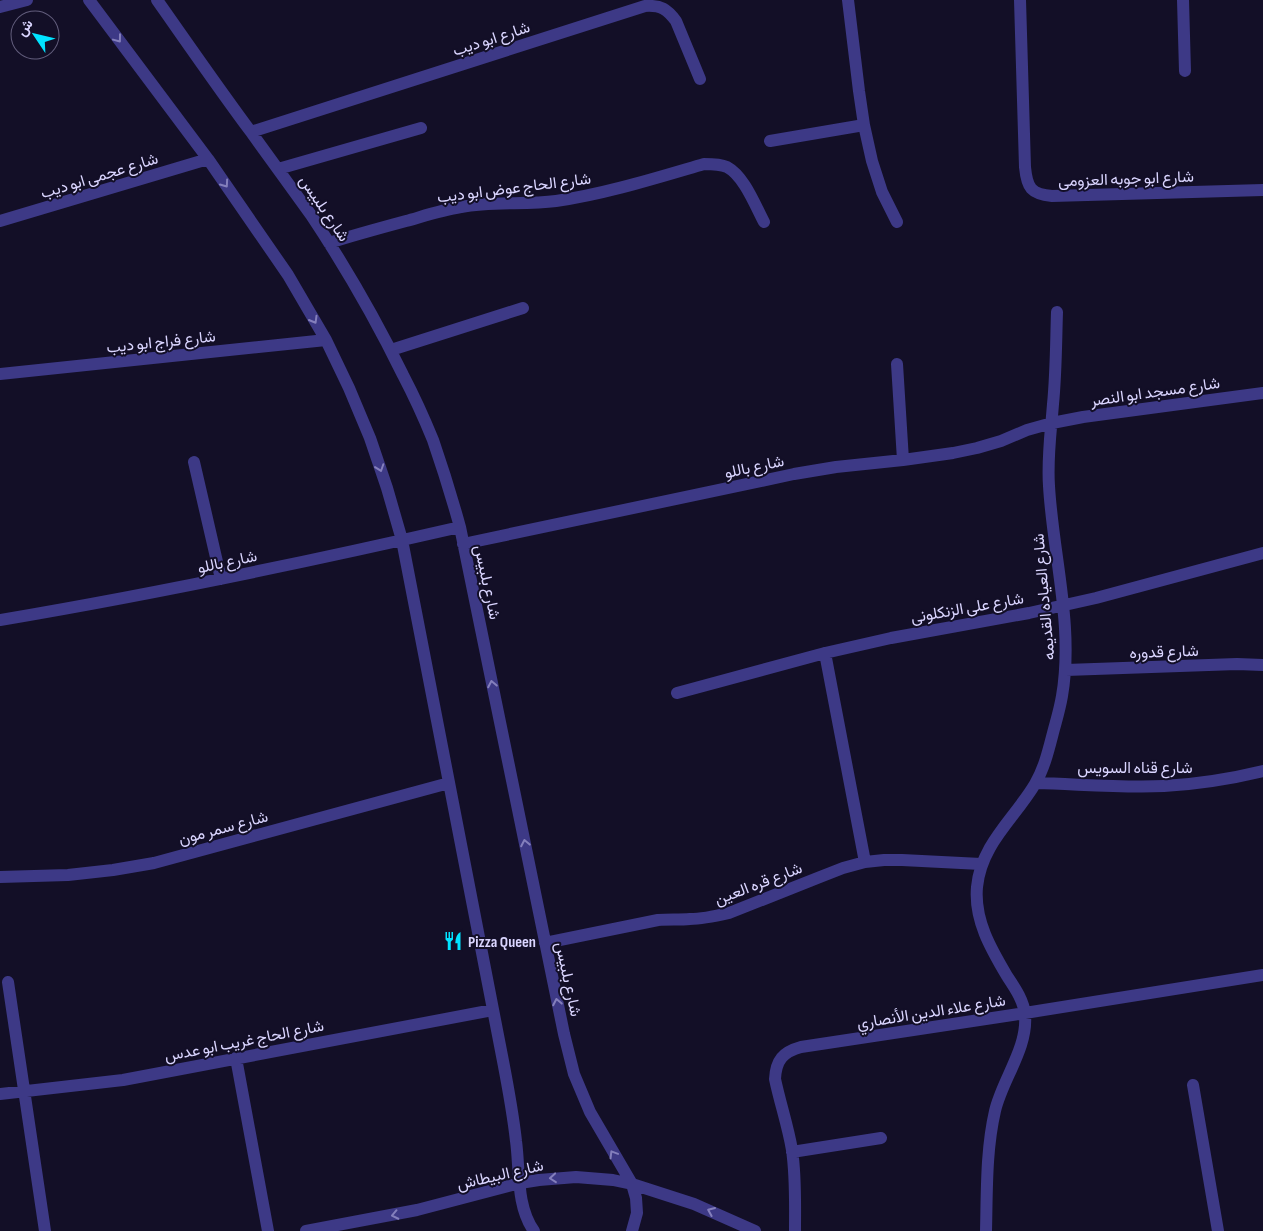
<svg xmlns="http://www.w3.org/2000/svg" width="1263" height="1231" viewBox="0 0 1263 1231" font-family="'Sofia Sans Condensed',Vazirmatn,sans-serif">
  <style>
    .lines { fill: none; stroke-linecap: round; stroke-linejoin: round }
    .minor { stroke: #3d3986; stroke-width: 12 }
    .oneway { stroke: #847fbc }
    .labels { text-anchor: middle; stroke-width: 4; stroke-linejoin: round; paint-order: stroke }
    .street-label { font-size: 16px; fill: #dad5ff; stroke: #130f27 }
    .poi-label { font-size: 16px; font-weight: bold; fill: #dad5ff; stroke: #130f27; text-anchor: start }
  </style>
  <rect width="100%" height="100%" fill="#130f27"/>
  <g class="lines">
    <path class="minor" d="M 89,0 L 208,159 L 288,275 L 326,340 L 349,388 L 370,438 L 387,488 L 402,540 L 503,1061 C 508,1087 513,1114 516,1141 C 520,1170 516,1206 534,1231
      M 157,0 C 188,44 219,89 251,132 C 271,160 291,187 311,215 C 345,266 376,320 403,375 C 414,396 424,418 433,440 C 443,469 452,498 460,527 L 564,1034 L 574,1074 L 590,1112 L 632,1184 L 636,1198 L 637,1213 L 632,1231
      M 848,0 L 859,91 L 864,125 L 872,161 L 882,192 L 897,222
      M 1020,0 L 1025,167 C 1027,188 1031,194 1052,196 L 1263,190
      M 1183,0 L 1185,71
      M 0,7 L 27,0
      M 251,132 L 645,6 C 661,5 667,9 676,21 L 700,79
      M 770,141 L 864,125
      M 278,169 L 421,128
      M 0,221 L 208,159
      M 329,243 C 354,235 380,228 406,221 C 424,216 442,210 461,207 C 493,201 525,205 556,201 C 605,194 656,178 704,164 C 712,164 720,164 727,167 C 744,176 755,205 764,222
      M 391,350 L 523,308
      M 897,364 L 903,460
      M 0,374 L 326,340
      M 194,462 L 221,579
      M 463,544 L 794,474 L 836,467 L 903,460 L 953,453 L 977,448 L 1001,441 L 1027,430 L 1052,423 L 1083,417 L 1263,393
      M 0,620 C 154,594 307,562 460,527
      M 825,653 L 865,862
      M 1066,670 L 1237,664 L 1263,665
      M 677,693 L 825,653 L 891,638 L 1029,613 L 1096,598 L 1263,553
      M 1036,783 C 1078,784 1121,788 1164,786 C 1197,784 1230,779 1263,771
      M 0,877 L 68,875 L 113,870 L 154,863 L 449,783
      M 545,943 L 658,920 C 669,919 679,920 690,919 C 703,919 716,916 729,913 L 820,877 L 843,868 L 865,862 L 884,860 L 902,860 L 981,864
      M 8,982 L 45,1231
      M 236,1058 L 268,1231
      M 1193,1085 L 1218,1231
      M 0,1094 L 123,1080 L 493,1010
      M 792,1152 L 881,1138
      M 306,1231 L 417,1210 L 520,1183 L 539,1180 L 576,1177 L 613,1180 L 632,1184 L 694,1204 L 755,1231
      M 795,1231 C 795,1204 796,1177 792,1150 C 788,1126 780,1103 775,1079 C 776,1060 783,1052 801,1047 L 1025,1013 L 1263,975
      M 986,1231 C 987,1191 986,1150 995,1111 C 1002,1080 1028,1048 1025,1015 C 1024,1001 1015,988 1007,976 C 991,949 974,920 977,887 C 981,844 1015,818 1035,784 C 1045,767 1049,748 1054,729 C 1057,718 1060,708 1062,696 C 1074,626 1053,556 1049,486 C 1047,458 1051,431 1053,404 C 1056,374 1056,343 1057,312"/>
  </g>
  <defs><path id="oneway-chevron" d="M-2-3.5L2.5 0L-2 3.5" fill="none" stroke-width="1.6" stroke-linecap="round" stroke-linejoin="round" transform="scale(1.25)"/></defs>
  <g class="oneway">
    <use href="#oneway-chevron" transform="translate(118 39) rotate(53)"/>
    <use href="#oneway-chevron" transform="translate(225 184) rotate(55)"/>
    <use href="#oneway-chevron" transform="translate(314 320) rotate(60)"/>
    <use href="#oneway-chevron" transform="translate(380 468) rotate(71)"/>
    <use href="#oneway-chevron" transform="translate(492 684) rotate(-101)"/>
    <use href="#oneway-chevron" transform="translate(525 843) rotate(-101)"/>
    <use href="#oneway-chevron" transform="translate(557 1002) rotate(-101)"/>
    <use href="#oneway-chevron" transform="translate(613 1154) rotate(-121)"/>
    <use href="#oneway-chevron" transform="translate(553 1178) rotate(175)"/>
    <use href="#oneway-chevron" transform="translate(711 1211) rotate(-157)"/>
    <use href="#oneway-chevron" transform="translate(395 1215) rotate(168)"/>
  </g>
  <defs>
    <g id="restaurant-bare" transform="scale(1.5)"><path d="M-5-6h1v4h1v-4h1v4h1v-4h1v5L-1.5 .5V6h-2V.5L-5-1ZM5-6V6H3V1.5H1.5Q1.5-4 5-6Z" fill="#01e3ff" stroke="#130f27" stroke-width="2.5" paint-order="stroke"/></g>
  </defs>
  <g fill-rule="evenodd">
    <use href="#restaurant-bare" x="453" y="941"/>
  </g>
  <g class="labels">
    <g class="street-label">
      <text transform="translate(491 38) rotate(-18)" y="6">شارع ابو ديب</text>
      <text transform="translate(99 175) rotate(-17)" y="6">شارع عجمى ابو ديب</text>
      <text transform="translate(1126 178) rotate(-2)" y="6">شارع ابو جوبه العزومى</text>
      <text transform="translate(514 187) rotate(-7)" y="6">شارع الحاج عوض ابو ديب</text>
      <text transform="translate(325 208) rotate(56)" y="6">شارع بلبيس</text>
      <text transform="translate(161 341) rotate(-6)" y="6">شارع فراج ابو ديب</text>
      <text transform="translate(1155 391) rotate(-8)" y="6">شارع مسجد ابو النصر</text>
      <text transform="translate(754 466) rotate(-12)" y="6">شارع باللو</text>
      <text transform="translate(227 561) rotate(-12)" y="6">شارع باللو</text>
      <text transform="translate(488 582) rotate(78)" y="6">شارع بلبيس</text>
      <text transform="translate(1043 597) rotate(-95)" y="6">شارع العياده القديمه</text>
      <text transform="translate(967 607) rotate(-10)" y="6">شارع على الزنكلونى</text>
      <text transform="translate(1164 651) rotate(-2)" y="6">شارع قدوره</text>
      <text x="1135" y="773">شارع قناه السويس</text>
      <text transform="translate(223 827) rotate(-15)" y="6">شارع سمر مون</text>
      <text transform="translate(758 883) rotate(-21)" y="6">شارع قره العين</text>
      <text transform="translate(569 979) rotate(78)" y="6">شارع بلبيس</text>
      <text transform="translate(931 1011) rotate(-9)" y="6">شارع علاء الدين الأنصاري</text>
      <text transform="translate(244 1040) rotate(-11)" y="6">شارع الحاج غريب ابو عدس</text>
      <text transform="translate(500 1174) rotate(-13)" y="6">شارع البيطاش</text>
    </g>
    <g class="poi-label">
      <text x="468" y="947">Pizza Queen</text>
    </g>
  </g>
  <g transform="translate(35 35) rotate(305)"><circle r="24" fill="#130f27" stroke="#635e7d"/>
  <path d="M0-4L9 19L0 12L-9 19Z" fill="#01e3ff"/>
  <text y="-8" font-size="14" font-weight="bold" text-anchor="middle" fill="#dad5ff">ش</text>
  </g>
</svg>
